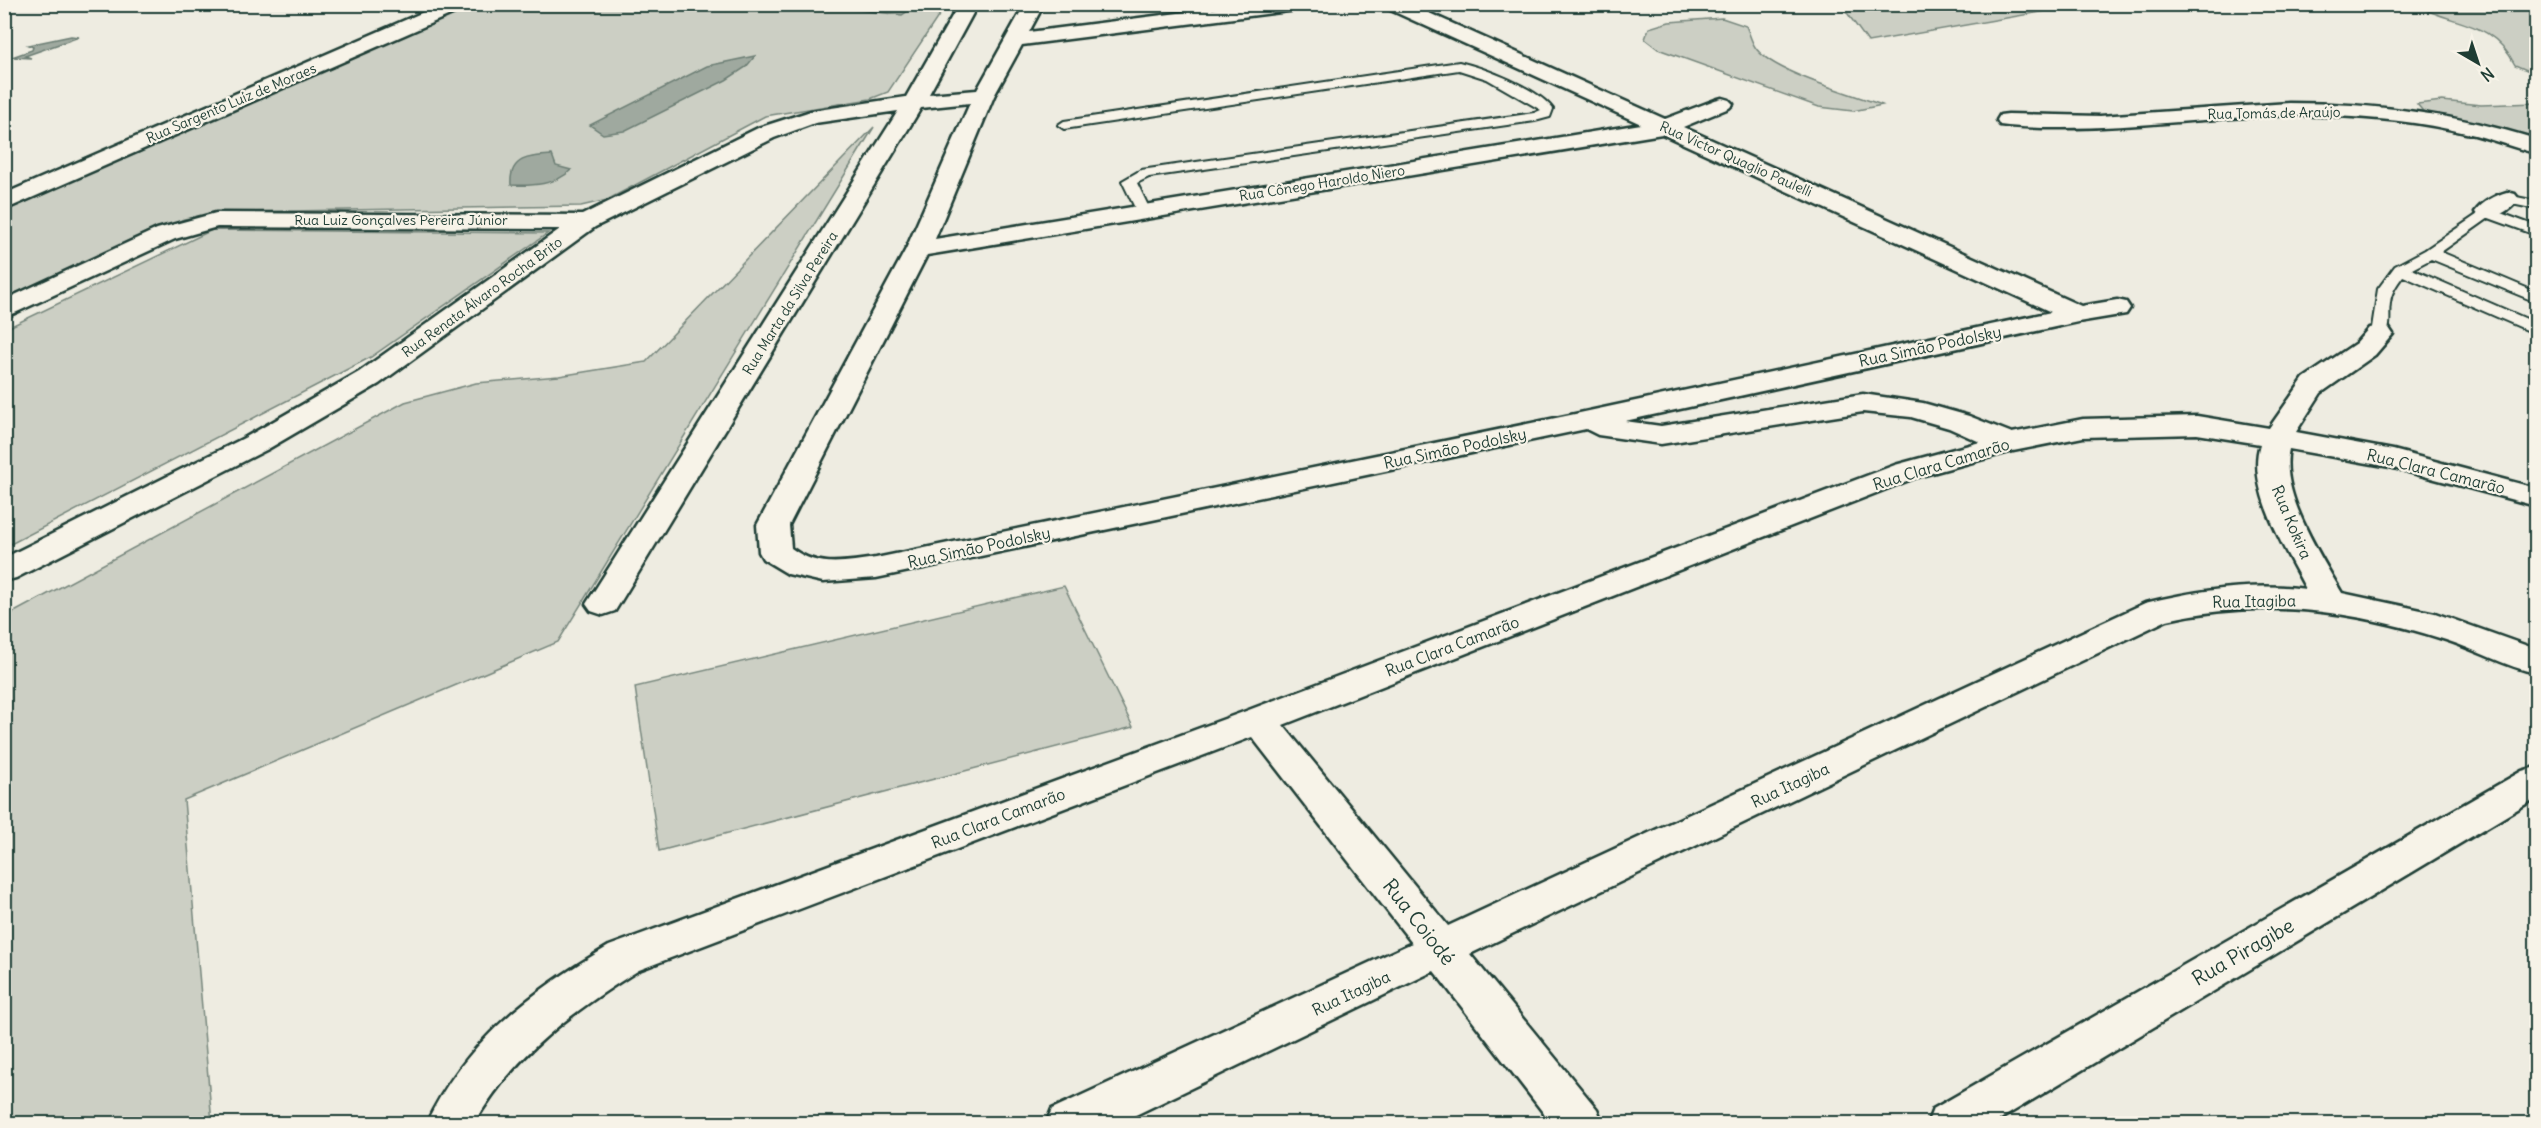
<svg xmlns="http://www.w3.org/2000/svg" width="2541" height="1128" viewBox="0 0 2541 1128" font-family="Delius,sans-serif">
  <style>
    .green { fill: #cccfc4; stroke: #76867c; stroke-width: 1.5 }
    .water { fill: #9fa99f; stroke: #6c7e74; stroke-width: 1.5 }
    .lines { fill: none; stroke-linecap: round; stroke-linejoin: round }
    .lane-casing { stroke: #1f3d34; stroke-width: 4 }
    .street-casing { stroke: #1f3d34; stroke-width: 5 }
    .lane { fill: #f7f3e8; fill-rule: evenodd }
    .street { fill: #f7f3e8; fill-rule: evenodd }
    .labels { text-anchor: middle; stroke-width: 4.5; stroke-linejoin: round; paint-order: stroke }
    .far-street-label { font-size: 14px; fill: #1f3d34; stroke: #f7f3e8 }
    .street-label { font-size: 16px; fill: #1f3d34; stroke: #f7f3e8 }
    .near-street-label { font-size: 20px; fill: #1f3d34; stroke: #f7f3e8 }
  </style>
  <rect width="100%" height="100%" fill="#eeece1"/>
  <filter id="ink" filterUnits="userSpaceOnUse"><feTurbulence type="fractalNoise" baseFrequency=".0167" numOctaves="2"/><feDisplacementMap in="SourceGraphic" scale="12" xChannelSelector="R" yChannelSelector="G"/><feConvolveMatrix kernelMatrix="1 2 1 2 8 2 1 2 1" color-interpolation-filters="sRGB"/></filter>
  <g filter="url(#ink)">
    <path class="green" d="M 471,5 L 946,5 L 888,92 L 870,99 L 765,116 L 607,200 L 581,206 L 228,212 L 184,219 L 5,298 L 4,209 Z
      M 2073,5 L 2075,6 L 1868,42 L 1848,14 L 1836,5 Z
      M 2419,5 L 2536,5 L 2536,74 L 2515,65 C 2492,20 2457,26 2417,6 Z
      M 1722,18 L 1746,26 C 1749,32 1751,41 1755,47 C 1771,72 1852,94 1882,105 L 1853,111 L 1819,107 L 1658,49 L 1645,39 L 1649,28 L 1669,22 Z
      M 2442,101 L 2481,105 L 2536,103 L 2536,144 L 2427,116 L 2417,104 Z
      M 874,127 L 558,642 L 184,800 L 212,1123 L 5,1123 L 5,617 L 405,402 L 476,383 L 559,376 L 646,362 Z
      M 212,230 L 548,233 L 371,357 L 5,547 L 5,329 Z
      M 1064,586 L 1133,727 L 659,851 L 635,687 Z"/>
    <path class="water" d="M 827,4 L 917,4 L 917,5 L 902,15 L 824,6 Z
      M 71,36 L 79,37 L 25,56 L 31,58 L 12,57 L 32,50 L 33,47 L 28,45 Z
      M 755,56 L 746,67 L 726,80 L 624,131 L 603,134 L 590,125 L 707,66 Z
      M 552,155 L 556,166 L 571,170 C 556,185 532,186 511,185 C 509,157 530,156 552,155 Z"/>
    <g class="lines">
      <g class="lane-casing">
        <path id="lane" d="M 1459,62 C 1485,68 1537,88 1553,109 L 1550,117 L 1535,121 L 1149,177 L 1137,183 L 1151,212 L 1144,216 L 1137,212 L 1122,181 L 1141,170 L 1534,113 L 1541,110 L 1487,79 L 1459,70 L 1064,129 L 1058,125 L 1064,121 Z
          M 2507,195 L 2536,201 L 2536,209 L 2502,202 L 2500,199 L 2502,196 Z
          M 2487,208 L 2536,226 L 2536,235 L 2489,218 L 2441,252 L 2536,292 L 2536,302 L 2431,259 L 2412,269 L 2536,323 L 2536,334 L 2403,276 C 2397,284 2391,292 2390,303 C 2388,316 2392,325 2385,337 L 2373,337 L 2371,334 L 2378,289 L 2395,266 L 2425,250 Z"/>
      </g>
      <g class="street-casing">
        <path id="street" d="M 442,4 L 468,4 L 466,8 L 4,210 L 4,194 Z
          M 959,4 L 978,4 L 929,94 L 977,90 L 1025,4 L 1044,4 L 1029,32 L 1249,4 L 1306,4 L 1304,8 L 1297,10 L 1022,45 L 994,96 L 935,239 L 1641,124 L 1386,8 L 1384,4 L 1409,4 L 1665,119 L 1715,100 L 1722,98 L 1729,100 L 1733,104 L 1729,108 L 1683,127 L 2081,306 L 2117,300 L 2126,302 L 2130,308 L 2126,314 L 2078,322 L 1625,421 L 1661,426 L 1863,394 L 1923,403 L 1969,416 L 2012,433 L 2083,419 L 2197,416 L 2269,428 L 2304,378 L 2356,343 L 2369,328 L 2379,326 L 2389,328 L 2393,334 L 2375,355 L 2321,393 L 2296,432 L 2393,450 L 2536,488 L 2536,506 L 2390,467 L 2289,449 C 2279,493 2321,556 2342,593 L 2435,613 L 2536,649 L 2536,673 C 2506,667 2477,650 2446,640 C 2352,610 2264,598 2167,620 L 1470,954 L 1597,1109 L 1603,1124 L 1552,1124 L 1434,971 L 1117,1124 L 1046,1124 L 1052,1109 L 1412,943 L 1252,737 L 639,970 C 573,1011 513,1055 474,1124 L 426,1124 C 465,1041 532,991 609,946 L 1246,711 L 1895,465 L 1980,442 L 1949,428 L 1911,417 L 1863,412 L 1661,444 L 1598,435 L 1586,429 L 876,578 L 823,582 L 788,574 L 763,559 L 759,552 L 757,525 L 906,249 L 970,103 L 921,108 L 615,611 L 603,615 L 591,611 L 586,604 L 898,111 L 815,123 L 774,138 L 595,227 L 379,384 L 268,449 L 16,578 L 4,581 L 4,558 L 246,437 L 359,372 L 560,229 L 217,227 L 175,239 L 4,318 L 4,300 L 157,229 L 216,213 L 582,215 L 758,128 L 811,111 L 906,97 ZM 1662,134 L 2051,312 L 1575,414 L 876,558 C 844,562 819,569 791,548 L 789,525 L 927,255 ZM 2197,434 L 2260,444 C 2246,487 2286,551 2306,589 C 2252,582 2197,590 2145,603 L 1448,926 L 1283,725 L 1917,477 L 2013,451 L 2083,437 Z
          M 2289,103 C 2374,103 2455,114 2536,139 L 2536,153 C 2513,148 2490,138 2466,133 C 2421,122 2373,117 2326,116 C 2220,112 2115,135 2008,126 L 2000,125 L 1997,120 L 2000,115 L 2008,114 L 2100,116 Z
          M 2507,192 L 2515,194 L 2519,199 C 2510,211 2493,221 2479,217 L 2475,212 C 2482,202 2496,195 2507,192 Z
          M 2536,767 L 2536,798 L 1992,1124 L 1927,1124 L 1933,1109 L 2522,771 Z"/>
      </g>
      <use href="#lane" class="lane"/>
      <use href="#street" class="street"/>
    </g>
  </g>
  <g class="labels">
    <g class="far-street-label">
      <text transform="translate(231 103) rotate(-23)" y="5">Rua Sargento Luíz de Moraes</text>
      <text transform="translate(2274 113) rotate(-1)" y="5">Rua Tomás de Araújo</text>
      <text transform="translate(1736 159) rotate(24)" y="5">Rua Victor Quaglio Paulelli</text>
      <text transform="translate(1322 183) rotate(-9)" y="5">Rua Cônego Haroldo Niero</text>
      <text x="401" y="225">Rua Luiz Gonçalves Pereira Júnior</text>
      <text transform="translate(482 297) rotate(-36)" y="5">Rua Renata Álvaro Rocha Brito</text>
      <text transform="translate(790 303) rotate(-58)" y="5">Rua Marta da Silva Pereira</text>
    </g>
    <g class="street-label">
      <text transform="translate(1930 346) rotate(-12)" y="6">Rua Simão Podolsky</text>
      <text transform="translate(1455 448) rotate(-12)" y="6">Rua Simão Podolsky</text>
      <text transform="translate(1941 464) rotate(-17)" y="6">Rua Clara Camarão</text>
      <text transform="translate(2436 471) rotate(14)" y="6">Rua Clara Camarão</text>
      <text transform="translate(2292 522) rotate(67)" y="6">Rua Kokira</text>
      <text transform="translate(979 547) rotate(-12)" y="6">Rua Simão Podolsky</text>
      <text transform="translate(2254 601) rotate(-1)" y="6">Rua Itagiba</text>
      <text transform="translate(1452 646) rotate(-21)" y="6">Rua Clara Camarão</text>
      <text transform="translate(1790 785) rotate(-25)" y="6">Rua Itagiba</text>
      <text transform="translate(998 818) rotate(-21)" y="6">Rua Clara Camarão</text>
      <text transform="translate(1351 993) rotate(-25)" y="6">Rua Itagiba</text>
    </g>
    <g class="near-street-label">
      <text transform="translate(1419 922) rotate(52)" y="7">Rua Coiodé</text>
      <text transform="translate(2243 952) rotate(-30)" y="7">Rua Piragibe</text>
    </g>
  </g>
  <rect width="2541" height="1128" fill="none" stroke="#f7f3e8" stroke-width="24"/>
  <rect x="12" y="12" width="2517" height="1104" fill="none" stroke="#1f3d34" stroke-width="2" filter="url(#ink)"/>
  <g transform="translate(2478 63) rotate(141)" stroke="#f7f3e8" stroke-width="4.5" paint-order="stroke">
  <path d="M0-4.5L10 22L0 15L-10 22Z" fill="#1f3d34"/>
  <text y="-9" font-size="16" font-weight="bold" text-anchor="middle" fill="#1f3d34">N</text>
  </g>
</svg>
